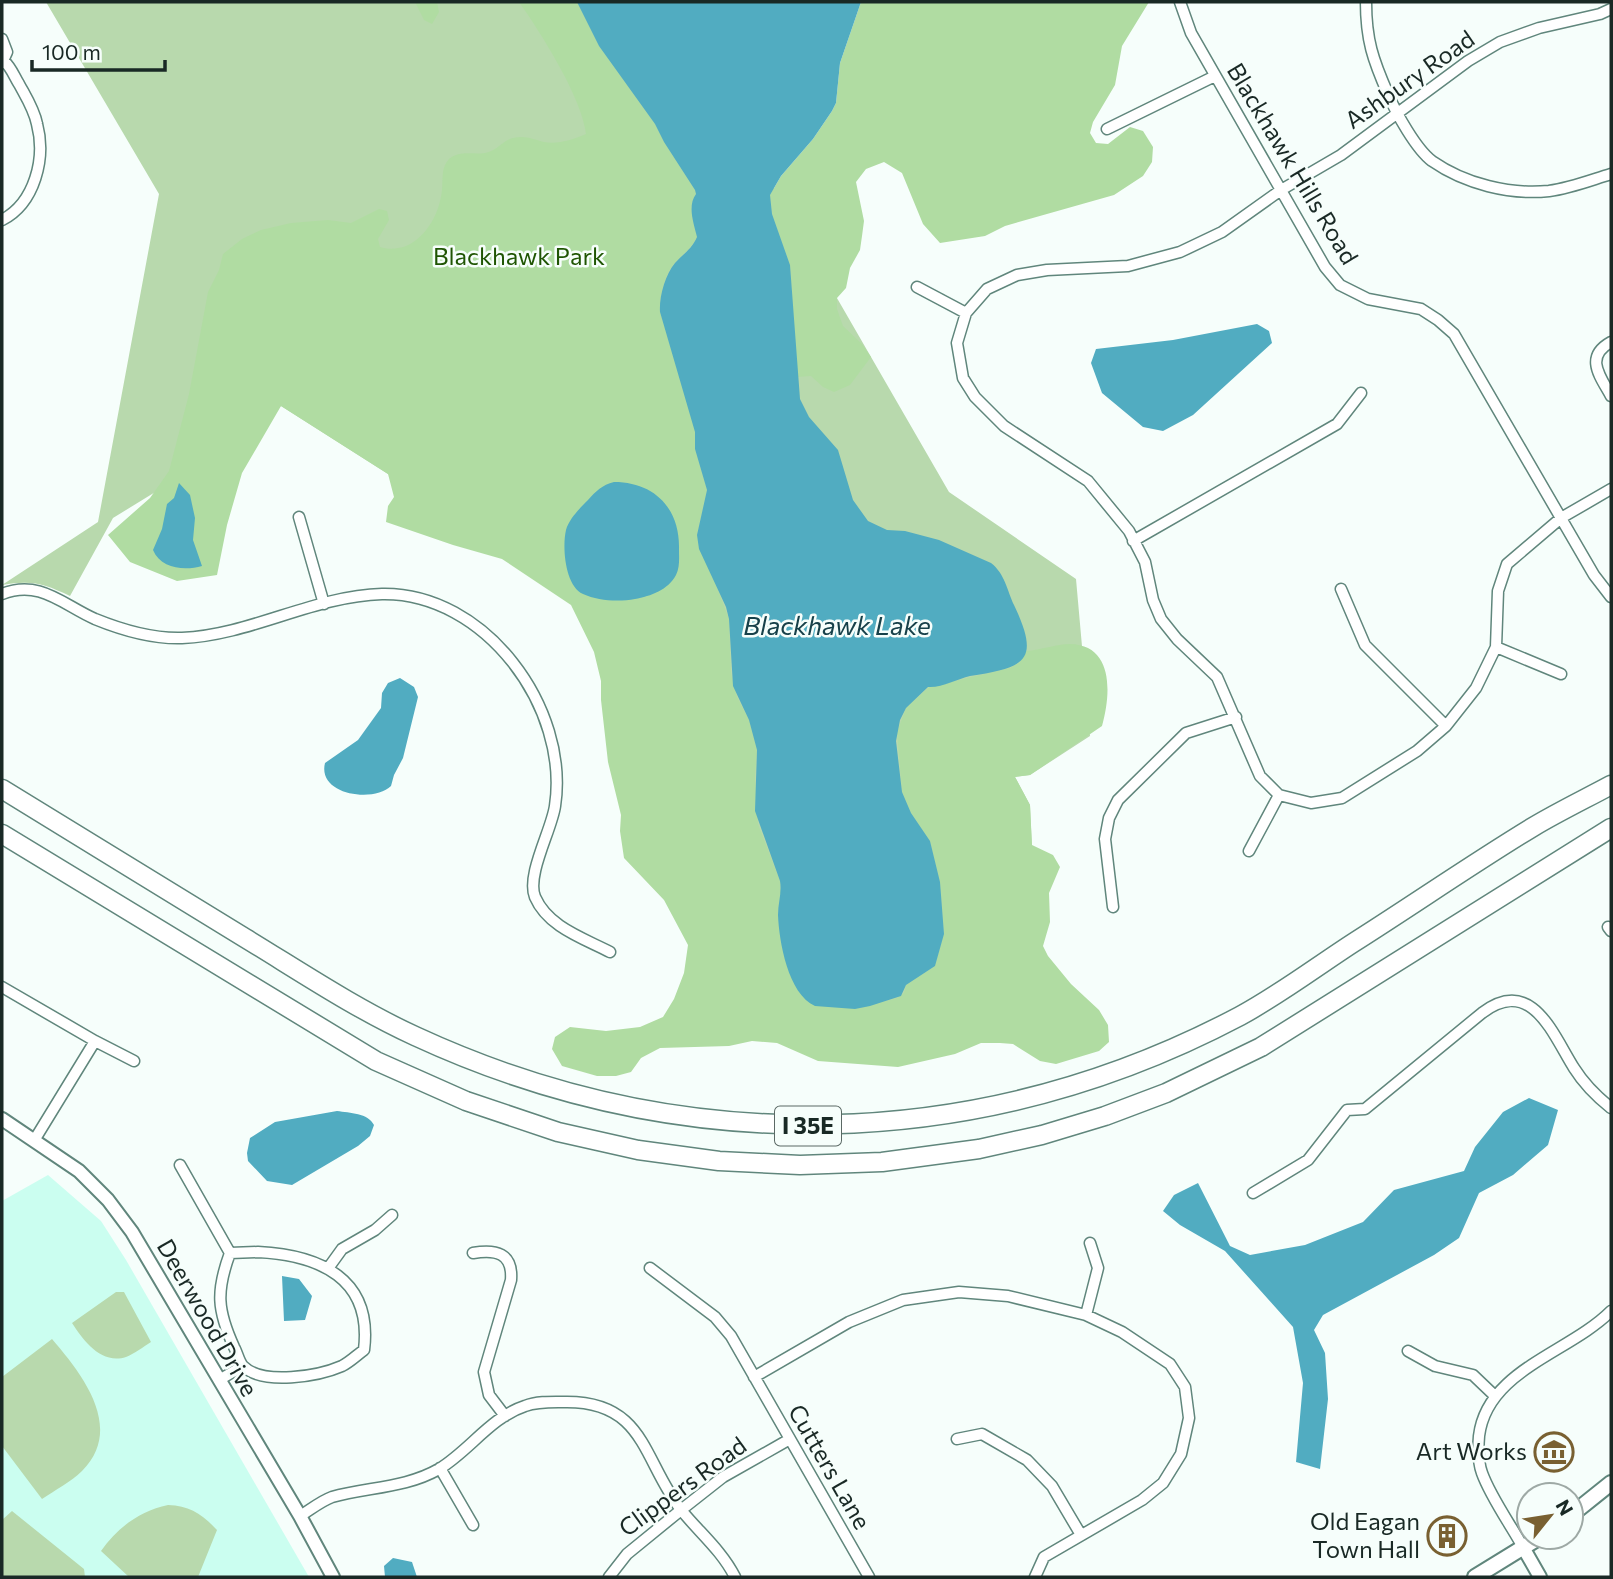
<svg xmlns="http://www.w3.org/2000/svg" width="1613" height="1579" viewBox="0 0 1613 1579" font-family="Commissioner,sans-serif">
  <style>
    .built { fill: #cbfef0 }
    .green { fill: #b8d9ad }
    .forest { fill: #b0dca2 }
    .water { fill: #51acc1 }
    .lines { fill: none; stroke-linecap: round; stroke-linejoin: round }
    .minor-casing { stroke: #60867c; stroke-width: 13 }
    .tertiary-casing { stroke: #60867c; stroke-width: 16 }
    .secondary-casing { stroke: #60867c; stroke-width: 18 }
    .motorway-casing { stroke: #60867c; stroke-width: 21 }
    .minor { stroke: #fff; stroke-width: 10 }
    .tertiary { stroke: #fff; stroke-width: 12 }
    .secondary { stroke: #fff; stroke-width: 14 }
    .motorway { stroke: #fff; stroke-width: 18 }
    .labels { text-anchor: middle; stroke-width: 5; stroke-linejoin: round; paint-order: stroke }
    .shield { fill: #f6fefb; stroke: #5b6965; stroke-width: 2 }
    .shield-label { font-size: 23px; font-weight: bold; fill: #192925 }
    .street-label { font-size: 24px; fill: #192925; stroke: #f6fefb }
    .park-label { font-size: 24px; fill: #1f5503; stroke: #f6fefb }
    .poi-label { font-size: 24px; fill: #192925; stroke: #f6fefb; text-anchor: end }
    .water-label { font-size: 26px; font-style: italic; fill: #17414a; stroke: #f6fefb }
  </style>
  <rect width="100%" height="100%" fill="#f6fefb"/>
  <path class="built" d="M 48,1175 L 101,1221 L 126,1260 L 309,1577 L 2,1577 L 2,1201 Z"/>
  <path class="green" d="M 46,2 L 666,2 L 949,492 L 1076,579 L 1090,736 L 1030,775 L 1015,777 L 1030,805 L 1037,962 L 1004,1034 L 758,1025 L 657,645 L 281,406 L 194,458 L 196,467 L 113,518 L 70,596 C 43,583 31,580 2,585 L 98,522 L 159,194 Z
    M 116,1292 L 124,1292 L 151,1342 C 143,1347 134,1354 126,1357 C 101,1365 83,1340 72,1323 Z
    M 52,1339 C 82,1374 125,1428 82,1471 C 71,1482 55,1490 42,1499 L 2,1446 L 2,1377 Z
    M 168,1505 C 190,1506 202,1514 217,1530 L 198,1577 L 129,1577 L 101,1551 C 118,1527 140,1511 168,1505 Z
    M 12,1511 L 84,1569 L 85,1577 L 2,1577 L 2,1520 Z"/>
  <path class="forest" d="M 415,2 L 437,2 L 439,12 L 432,24 L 424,20 Z
    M 519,2 L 577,2 L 599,46 L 655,124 L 664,142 L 695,190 L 696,194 C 687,206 694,224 697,237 C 691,250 679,256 671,268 C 664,279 659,299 660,312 L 696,432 L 695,449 L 707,490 L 697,535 L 729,619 L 731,673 L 737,697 L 749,720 L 757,750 L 755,777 L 758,824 L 780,881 L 781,892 L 778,912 L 784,956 L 799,990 L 855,1009 L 897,998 L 904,993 L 906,985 L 935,966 L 944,933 L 940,882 L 930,841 L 911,813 L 902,792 L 897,732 L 906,708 L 929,687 L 1010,668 L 1020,662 L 1026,651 C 1041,650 1056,644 1070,644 C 1114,645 1111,694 1102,726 L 1030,775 L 1015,777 L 1030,805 L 1032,845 L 1053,855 L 1060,867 L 1049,893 L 1050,922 L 1043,946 L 1048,956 L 1071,984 L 1099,1010 L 1108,1025 L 1109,1042 L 1099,1051 L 1056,1064 L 1040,1061 L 1013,1044 L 1000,1043 L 981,1043 L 955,1054 L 898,1067 L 818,1061 L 777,1043 L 752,1041 L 729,1046 L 660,1048 L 641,1058 L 631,1072 L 616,1076 L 597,1076 L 562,1066 L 552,1049 L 555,1037 L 570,1027 L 606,1031 L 640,1027 L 663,1017 L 674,999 L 684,973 L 688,945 L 664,900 L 624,858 L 620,831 L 621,815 L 608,762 L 601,700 L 601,681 L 594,652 L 571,605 L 502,559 L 453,545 L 386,522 L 388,506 L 394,497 L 388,474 L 281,406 L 242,473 L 227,525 L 217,575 L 177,581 L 130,562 L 108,535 L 150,498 L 169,471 L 189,394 L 208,292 L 219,270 L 223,254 L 242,239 L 261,230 L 291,223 L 328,220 L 351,223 L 379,209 L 387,211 L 389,220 L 378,239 L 380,247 C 389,250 397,249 406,246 C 427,237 440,212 442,190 C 443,179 441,167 449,159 C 460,150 473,155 485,153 C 497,151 502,141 513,138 C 525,135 533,139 544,142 C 557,145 575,139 586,134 C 582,98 541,33 519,2 Z
    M 861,2 L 1149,2 L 1122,46 L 1115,85 L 1093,122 L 1090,133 L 1096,143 L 1108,144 L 1130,127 L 1143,131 L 1153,147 L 1152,162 L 1143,176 L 1114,195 L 1005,226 L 985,236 L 940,243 L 923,224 L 902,173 L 884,162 L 866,169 L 856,182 L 864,221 L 862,236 L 860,250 L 850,268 L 846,288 L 837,298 L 837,309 L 843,326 L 862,344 L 871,357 L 850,385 L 834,392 L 823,387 L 811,376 L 797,377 L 790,265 L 772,214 L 770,195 L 781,176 L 813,139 L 832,111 L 836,103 L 840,63 Z"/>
  <path class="water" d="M 577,2 L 861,2 L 840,63 L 836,103 L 832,111 L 813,139 L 781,176 L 770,195 L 772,214 L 790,265 L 800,399 L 809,417 L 838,450 L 853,500 L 868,521 L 887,530 L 905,531 L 939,540 L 991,563 C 1005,574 1007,590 1014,605 C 1041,662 1025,667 970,676 C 957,679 942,688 928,687 L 906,708 L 900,720 L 896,741 L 902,792 L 911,813 L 930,841 L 940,882 L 944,934 L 935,966 L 906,985 L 901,996 L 870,1006 L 855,1009 L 815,1006 C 788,994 779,941 778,915 C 778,903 782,893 780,881 L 755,811 L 757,750 L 749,720 L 733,686 L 729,619 L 726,607 L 699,549 L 697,535 L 707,490 L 695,449 L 695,432 L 660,312 C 659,297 665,275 675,263 C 683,254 692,249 697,237 C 694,224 687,206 696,194 L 695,190 L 664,142 L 655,124 L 599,46 Z
    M 1257,324 L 1269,331 L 1272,343 L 1193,415 L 1163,431 L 1143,427 L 1102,393 L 1091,363 L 1096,349 L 1173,340 Z
    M 614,482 C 654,482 680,508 679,549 C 679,558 680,567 676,575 C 668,590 651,596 635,599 C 619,602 598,601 583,594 C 565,586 562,547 566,530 C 569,519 580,508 588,500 C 596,491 602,485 614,482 Z
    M 179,483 L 190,495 L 195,518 L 193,540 L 202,566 C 185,571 161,569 153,550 L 162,529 L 167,504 L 174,498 Z
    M 400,678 L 414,687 L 418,697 L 403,758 L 394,775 L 391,786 C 374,803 317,795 325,763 L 358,740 L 381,708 L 382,693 L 388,683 Z
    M 1529,1098 L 1558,1110 L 1548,1145 L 1513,1175 L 1479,1193 L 1459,1238 L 1434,1255 L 1323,1315 L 1314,1330 L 1325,1353 L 1328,1399 L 1320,1469 L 1296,1462 L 1303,1383 L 1293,1327 L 1225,1251 L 1180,1225 L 1163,1211 L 1174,1195 L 1198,1183 L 1230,1246 L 1250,1255 L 1305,1245 L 1363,1222 L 1394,1190 L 1464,1171 L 1475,1147 L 1503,1112 Z
    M 337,1111 C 350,1113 368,1113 374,1125 L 370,1136 L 358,1146 L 292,1185 L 267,1181 L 248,1161 L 247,1153 L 250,1138 L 275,1122 Z
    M 282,1276 L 299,1279 L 312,1296 L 305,1320 L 284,1321 Z
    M 393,1558 L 412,1562 L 417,1577 L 385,1577 L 384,1566 Z"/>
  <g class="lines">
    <g class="minor-casing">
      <path id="minor" d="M 1180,2 L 1191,33 L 1325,267 L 1340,285 L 1368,299 L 1421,309 L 1438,320 L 1454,334 L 1594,575 L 1611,597
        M 1366,2 C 1366,40 1373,60 1388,94 C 1396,113 1416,149 1432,161 C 1465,184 1510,195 1549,191 C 1571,188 1591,180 1611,174
        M 1611,9 L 1600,14 L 1539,28 L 1500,42 L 1468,61 L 1341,155 L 1281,190 L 1222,232 L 1180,252 L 1128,266 L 1047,270 L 1017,275 L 987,289 L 966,313 L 957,343 L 963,378 L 975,397 L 1004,426 L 1088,481 L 1129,531 L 1145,562 L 1153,600 L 1161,619 L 1177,639 L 1217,677 L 1260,776 L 1279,795 L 1311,803 L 1342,798 L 1417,751 L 1446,726 L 1476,688 L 1496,647 L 1498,591 L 1507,564 L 1561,518 L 1611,489
        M 2,39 L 7,52 L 2,63
        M 1107,129 L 1215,76
        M 2,220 C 35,203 46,158 37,124 C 34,109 26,97 19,84 C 14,76 11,67 4,61
        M 917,287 L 966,313
        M 1611,342 C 1584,357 1600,376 1611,396
        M 299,517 L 324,604
        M 1133,541 L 1337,424 L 1361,393
        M 1341,589 L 1365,645 L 1446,726
        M 2,594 C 40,579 63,605 95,619 C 122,630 152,639 182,638 C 251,635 313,596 382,594 C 485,592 570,708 555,806 C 552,829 526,875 535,897 C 548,927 583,938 610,952
        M 1496,647 L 1561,674
        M 1249,851 L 1279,795
        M 1113,907 L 1105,839 L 1109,818 L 1118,800 L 1186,733 L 1236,717
        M 1608,927 L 1611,931
        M 2,987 L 95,1041 L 134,1061
        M 35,1139 L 95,1041
        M 180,1165 L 230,1253
        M 1253,1193 L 1308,1160 L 1347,1110 L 1365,1109 L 1482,1013 C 1532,975 1553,1035 1574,1068 C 1584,1084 1596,1096 1611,1108
        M 258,1252 C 319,1255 373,1278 364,1350 C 357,1355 350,1362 342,1366 C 319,1376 263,1386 243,1366 C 239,1362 237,1352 234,1347 C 217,1310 216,1291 230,1253 Z
        M 473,1253 C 496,1249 513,1253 511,1280 L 484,1372 L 489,1395 L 505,1416
        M 329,1267 L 342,1249 L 375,1230 L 392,1215
        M 650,1268 L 715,1317 L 731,1336 L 869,1577
        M 1086,1315 L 1098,1268 L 1090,1243
        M 1408,1351 L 1435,1366 L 1473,1375 L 1495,1396
        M 754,1377 L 849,1322 L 903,1300 L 959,1292 L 1008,1296 L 1086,1315 L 1122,1332 L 1170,1364 L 1185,1387 L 1189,1418 L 1181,1454 L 1163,1483 L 1142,1500 L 1044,1557 L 1035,1577
        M 219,1380 L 243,1366
        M 957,1439 L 982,1434 L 1027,1460 L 1052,1486 L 1081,1535
        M 440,1468 L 473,1525
        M 300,1516 C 310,1510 321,1501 332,1497 C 368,1487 406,1488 439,1469 C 469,1451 491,1417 525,1406 C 538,1401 553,1402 567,1402 C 646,1402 643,1462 682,1511 C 700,1533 722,1551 735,1577
        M 1524,1549 C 1511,1525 1491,1498 1482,1473 C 1478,1462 1478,1448 1479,1436 C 1487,1370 1569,1353 1611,1311
        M 609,1577 L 627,1554 L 681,1510 L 723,1477 L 790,1439"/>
    </g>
    <g class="tertiary-casing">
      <path id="tertiary" d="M 2,1119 L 79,1171 L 108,1200 L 132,1232 L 300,1516 L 333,1577
        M 1524,1549 L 1540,1577"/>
    </g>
    <g class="secondary-casing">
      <path id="secondary" d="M 1571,1515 L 1611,1483
        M 1475,1577 L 1540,1537"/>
    </g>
    <g class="motorway-casing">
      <path id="motorway" d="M 2,789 C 83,839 164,888 245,938 C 301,972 356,1009 415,1036 C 683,1160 979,1154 1240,1016 C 1279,995 1316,967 1353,943 C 1413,905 1472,864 1533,827 C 1558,812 1585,799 1611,785
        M 2,834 L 376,1061 L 466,1101 L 558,1132 L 638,1150 L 719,1161 L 800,1165 L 882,1162 L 979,1149 L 1042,1135 L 1105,1116 L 1166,1093 L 1261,1047 L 1611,828"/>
    </g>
    <use href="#minor" class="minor"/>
    <use href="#tertiary" class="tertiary"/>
    <use href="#secondary" class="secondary"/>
    <use href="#motorway" class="motorway"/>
  </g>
  <defs>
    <g id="museum-ring" transform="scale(2.0125)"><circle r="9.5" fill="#f6fefb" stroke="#796031" stroke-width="1.5"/><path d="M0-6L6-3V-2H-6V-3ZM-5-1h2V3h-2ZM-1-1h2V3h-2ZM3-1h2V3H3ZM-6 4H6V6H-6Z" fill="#796031"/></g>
    <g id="building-ring" transform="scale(2.0125)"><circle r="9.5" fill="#f6fefb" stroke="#796031" stroke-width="1.5"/><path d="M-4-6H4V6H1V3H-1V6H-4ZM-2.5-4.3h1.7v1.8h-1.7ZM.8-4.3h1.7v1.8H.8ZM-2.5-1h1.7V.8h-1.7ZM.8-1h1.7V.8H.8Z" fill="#796031"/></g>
  </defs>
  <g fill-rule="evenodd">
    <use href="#museum-ring" x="1554" y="1452"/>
    <use href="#building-ring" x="1447" y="1536"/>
  </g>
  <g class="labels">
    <rect class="shield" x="775" y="1106.5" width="66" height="39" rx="5"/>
    <g class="shield-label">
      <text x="808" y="1134">I 35E</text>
    </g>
    <g class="street-label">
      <text transform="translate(1410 80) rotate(-35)" y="8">Ashbury Road</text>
      <text transform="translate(1292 164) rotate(59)" y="8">Blackhawk Hills Road</text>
      <text transform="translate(207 1318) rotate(60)" y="8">Deerwood Drive</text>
      <text transform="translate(829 1467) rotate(60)" y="8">Cutters Lane</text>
      <text transform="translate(683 1487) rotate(-36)" y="8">Clippers Road</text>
    </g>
    <g class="park-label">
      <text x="519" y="265">Blackhawk Park</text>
    </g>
    <g class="poi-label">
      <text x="1527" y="1460">Art Works</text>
      <text x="1420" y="1530">Old Eagan<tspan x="1420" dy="28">Town Hall</tspan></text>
    </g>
    <g class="water-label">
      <text x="837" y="635">Blackhawk Lake</text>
    </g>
  </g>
  <rect width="1613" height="1579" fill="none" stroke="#192925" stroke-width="7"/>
  <g transform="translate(1550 1516) rotate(60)"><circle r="33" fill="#f6fefb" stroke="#9ea9a5" stroke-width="2"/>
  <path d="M0-5L12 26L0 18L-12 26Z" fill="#796031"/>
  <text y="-10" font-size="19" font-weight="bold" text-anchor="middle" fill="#192925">N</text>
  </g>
  <path d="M32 60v10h133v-10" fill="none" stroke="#192925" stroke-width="3.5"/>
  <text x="42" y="60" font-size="21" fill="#192925" stroke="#f6fefb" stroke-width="5" paint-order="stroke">100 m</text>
</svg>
